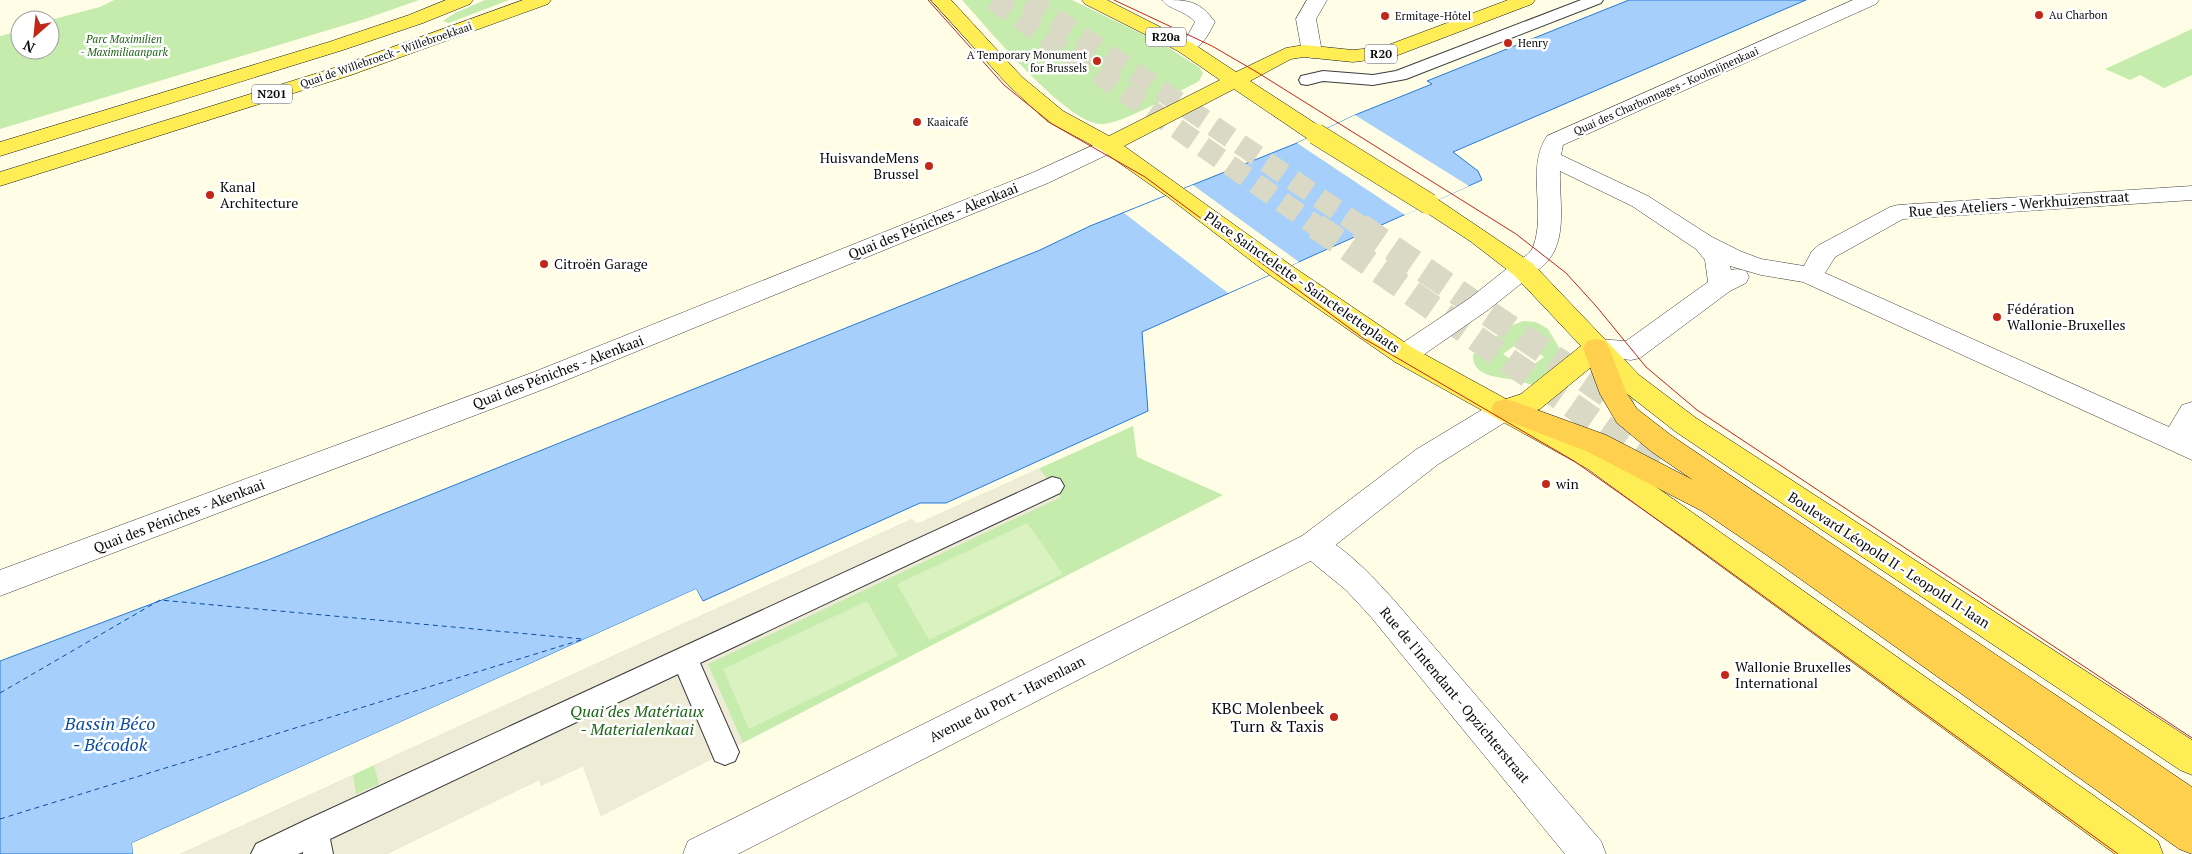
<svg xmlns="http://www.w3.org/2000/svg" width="2192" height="854" viewBox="0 0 2192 854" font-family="'PT Serif',serif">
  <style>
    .green { fill: #c5ecad; fill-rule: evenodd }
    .pitch { fill: #daf2c0 }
    .plaza { fill: #eeebd6 }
    .water { fill: #a6d0fb; stroke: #277ad8 }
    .pier { fill: #fffde6 }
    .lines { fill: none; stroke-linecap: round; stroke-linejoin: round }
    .ferry { stroke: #0b4ca3; stroke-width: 1; stroke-dasharray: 5 4; stroke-linecap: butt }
    .trunk-tunnel-far1 { stroke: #dad9c5; stroke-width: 21; stroke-dasharray: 21 11; stroke-linecap: butt }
    .trunk-tunnel { stroke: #dad9c5; stroke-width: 26; stroke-dasharray: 26 13; stroke-linecap: butt }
    .pedestrian-casing { stroke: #3d3d3d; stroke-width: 2 }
    .minor-casing { stroke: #3d3d3d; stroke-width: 1 }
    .tertiary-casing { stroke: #3d3d3d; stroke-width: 1 }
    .primary-casing { stroke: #1b1b1b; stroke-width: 1 }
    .trunk-casing { stroke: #1b1b1b; stroke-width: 1 }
    .pedestrian { fill: #fff; fill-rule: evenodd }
    .minor { fill: #fff; fill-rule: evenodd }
    .tertiary { fill: #fff; fill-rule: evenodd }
    .primary { fill: #ffed56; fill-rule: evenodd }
    .trunk { fill: #ffd04d; fill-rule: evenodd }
    .tram { stroke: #c32718; stroke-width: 1 }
    .primary-bridge-casing { stroke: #1b1b1b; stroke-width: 22; stroke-linecap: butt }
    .primary-bridge { stroke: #ffed56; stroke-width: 21 }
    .poi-dot { fill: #c32718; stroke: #fff; stroke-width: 2 }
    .labels { text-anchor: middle; stroke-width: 5; stroke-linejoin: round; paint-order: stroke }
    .far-poi-label { font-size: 11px; fill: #0a0a0a; stroke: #fff; text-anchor: start }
    .far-park-label { font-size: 11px; font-style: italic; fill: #1c6516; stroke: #fff }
    .far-street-label { font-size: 11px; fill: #0a0a0a; stroke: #fff }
    .shield { fill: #fff; stroke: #545454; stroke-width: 1 }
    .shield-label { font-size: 12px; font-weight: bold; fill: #0a0a0a }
    .poi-label { font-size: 14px; fill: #0a0a0a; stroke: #fff; text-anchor: start }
    .street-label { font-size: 14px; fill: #0a0a0a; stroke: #fff }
    .near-poi-label { font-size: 16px; fill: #0a0a0a; stroke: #fff; text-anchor: end }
    .near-park-label { font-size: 16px; font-style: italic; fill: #1c6516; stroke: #fff }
    .near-water-label { font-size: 18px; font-style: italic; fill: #0b4ca3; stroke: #fff }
  </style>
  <rect width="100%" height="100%" fill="#fffde6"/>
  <path class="green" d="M 114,0 L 419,0 L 365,19 L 0,129 L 0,36 L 20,31 L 20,50 L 50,50 L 50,20 L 100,7 Z
    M 485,0 L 509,0 L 449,23 L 443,21 L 455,13 Z
    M 962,0 L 1072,0 L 1163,44 L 1200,68 L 1203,73 L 1199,81 L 1194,84 C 1173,94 1124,123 1103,124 C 1068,127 987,27 962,0 Z
    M 2192,29 L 2192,75 L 2164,88 L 2140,75 L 2130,80 L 2105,69 Z
    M 1523,321 L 1536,322 L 1548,329 L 1573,371 L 1546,389 C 1536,386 1526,383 1516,380 C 1500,377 1472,377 1473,355 L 1477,350 L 1513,325 ZM 1521,341 L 1544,357 L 1526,370 L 1503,354 Z
    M 1133,426 L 1137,457 L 1223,495 L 601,816 L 583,766 L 541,786 L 539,780 L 387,854 L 180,854 L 912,519 L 917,524 Z"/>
  <path class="pitch" d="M 1027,523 L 1063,574 L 929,640 L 897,584 Z
    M 867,601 L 898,656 L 749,729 L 723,669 Z"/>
  <path class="plaza" d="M 1039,468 L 1061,497 L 708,664 L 743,743 L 601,816 L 583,766 L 541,786 L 539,780 L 387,854 L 180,854 L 353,775 L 356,794 L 379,784 L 374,765 L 912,519 L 917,524 Z"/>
  <path class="water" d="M 1629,0 L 1806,0 L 1453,152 L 1478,171 L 1482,180 L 1142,332 L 1148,411 L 946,503 L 920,503 L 703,601 L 696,589 L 132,843 L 133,854 L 0,854 L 0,661 L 268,560 L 1040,250 L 1090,226 L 1297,143 L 1355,115 L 1432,84 L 1427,81 Z"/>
  <path class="pier" d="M 1355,115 L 1469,186 L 1405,215 L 1297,143 Z
    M 1193,185 L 1299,262 L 1228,293 L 1124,213 Z
    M 696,589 L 704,604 L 701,603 L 695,592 L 135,845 L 135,854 L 133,854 L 132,843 Z"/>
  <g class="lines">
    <path class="ferry" d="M 0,693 L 160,600 L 583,639
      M 0,819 L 584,639"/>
    <path class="trunk-tunnel-far1" d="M 993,0 L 1318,227
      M 1028,0 L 1362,227"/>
    <path class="trunk-tunnel" d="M 1316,226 L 1667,472
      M 1360,226 L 1629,409"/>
    <g class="pedestrian-casing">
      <path id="pedestrian" d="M 1581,0 L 1603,0 L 1601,3 L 1406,79 L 1373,85 L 1323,81 L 1307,85 L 1301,84 L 1299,80 L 1301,76 L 1323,71 L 1373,75 L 1396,71 Z
        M 1052,477 L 1060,479 L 1064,486 L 1060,493 L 700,663 L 739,752 L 735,761 L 725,765 L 715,761 L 678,674 L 330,839 L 333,854 L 303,854 L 303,852 L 298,854 L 251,854 L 256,844 L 304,821 Z"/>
    </g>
    <g class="minor-casing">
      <path id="minor" d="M 1162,0 C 1188,0 1199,0 1215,22 C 1207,37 1198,56 1178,51 L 1175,47 L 1188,35 L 1195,22 C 1185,10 1169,10 1162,0 Z
        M 1307,0 L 1327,0 L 1316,19 L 1322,52 L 1319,56 L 1312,58 L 1305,56 L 1302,52 L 1296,19 Z
        M 1853,0 L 1879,0 L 1876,4 L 1563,145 L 1561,155 L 1648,196 L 1712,237 L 1740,251 L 1761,259 L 1804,266 L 1812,251 L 1819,245 L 1890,207 L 1898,205 L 2192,186 L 2192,200 L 1903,219 L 1835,257 L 1825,273 L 2169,427 L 2182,405 L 2192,402 L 2192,460 L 1803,282 L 1761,275 L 1730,266 L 1731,270 L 1737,269 L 1746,271 L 1749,277 L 1746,283 L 1730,291 L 1640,358 L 1631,360 L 1587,355 L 1583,348 L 1587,341 L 1596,339 L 1626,341 L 1708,282 L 1705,260 L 1696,249 L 1632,206 L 1560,171 C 1559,204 1570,247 1539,269 C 1530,276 1525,278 1514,275 L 1511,269 C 1516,260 1529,257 1533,247 C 1547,211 1525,169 1547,136 Z
        M 1109,138 L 1117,140 L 1120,145 L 1117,150 L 1048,183 L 552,386 L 0,596 L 0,570 L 534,372 L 1032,173 Z
        M 1313,533 C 1341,542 1373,577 1393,599 L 1601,841 L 1606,854 L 1565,854 L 1371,617 L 1346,590 L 1302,554 L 1298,545 L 1302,536 Z"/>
    </g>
    <g class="tertiary-casing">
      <path id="tertiary" d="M 1523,261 L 1532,263 L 1535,269 L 1532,275 L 1488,310 L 1413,362 L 1404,364 L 1395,362 L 1391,355 L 1395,348 L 1470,298 L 1514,263 Z
        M 1505,399 L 1515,402 L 1519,409 L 1515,416 L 1437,465 L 1324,554 L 738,854 L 683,854 L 688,841 L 1302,536 L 1417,449 L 1495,402 Z"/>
    </g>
    <g class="primary-casing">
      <path id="primary" d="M 446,0 L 473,0 L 470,4 L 423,23 L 343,50 L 0,156 L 0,142 L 329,42 L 409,15 Z
        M 523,0 L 551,0 L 548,4 L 351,75 L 0,186 L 0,172 L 337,67 Z
        M 931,0 L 951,0 L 1022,77 L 1063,111 L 1109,136 L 1220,80 L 1178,51 L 1085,4 L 1082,0 L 1107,0 L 1192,43 L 1236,72 L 1286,48 L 1304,45 L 1353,50 L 1383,47 L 1508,0 L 1535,0 L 1532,4 L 1393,57 L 1353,62 L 1304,57 L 1291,59 L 1250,81 L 1324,129 L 1327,134 L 1324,139 L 1316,141 L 1308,139 L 1234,89 L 1124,146 L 1289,264 L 1413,348 L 1506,399 L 1521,394 L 1581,346 L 1514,275 L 1470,241 L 1421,209 L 1417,204 L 1421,199 L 1429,197 L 1437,199 L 1532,263 L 1639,375 L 1696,418 L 2192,740 L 2192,775 L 2180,770 L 1676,432 L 1621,389 L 1596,363 L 1540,409 L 1531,412 L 1608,453 L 2158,841 L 2163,854 L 2115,854 L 1588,469 L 1395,362 L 1271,276 L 1168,197 L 1101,150 L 1047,121 L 1008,85 Z"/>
    </g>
    <g class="trunk-casing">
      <path id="trunk" d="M 1596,339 L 1605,341 L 1609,348 L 1626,392 L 1637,409 L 1672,436 L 2192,787 L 2192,854 L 2179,849 L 1771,558 L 1702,511 L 1586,451 L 1495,416 L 1491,409 L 1495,402 L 1505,399 L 1515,402 L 1606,435 L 1693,480 L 1652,452 L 1617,423 L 1600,394 L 1583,348 L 1587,341 Z"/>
    </g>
    <use href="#pedestrian" class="pedestrian"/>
    <use href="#minor" class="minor"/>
    <use href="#tertiary" class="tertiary"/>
    <use href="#primary" class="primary"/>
    <use href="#trunk" class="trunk"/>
    <path class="tram" d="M 928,0 L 1004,85 L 1052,124 L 1145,177 L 1363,338 L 1574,461 L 1689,542 L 2118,854
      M 1114,0 L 1212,46 L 1255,71 L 1516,234 L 1566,273 L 1596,306 L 1646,367 L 1697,410 L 2192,738"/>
    <g class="primary-bridge-casing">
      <path id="primary-bridge" d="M 1316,134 L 1429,204"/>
    </g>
    <use href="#primary-bridge" class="primary-bridge"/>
  </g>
  <g class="poi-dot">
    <circle cx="2039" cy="15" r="5"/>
    <circle cx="1385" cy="16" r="5"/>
    <circle cx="1508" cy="43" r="5"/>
    <circle cx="1097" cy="61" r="5"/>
    <circle cx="917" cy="122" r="5"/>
    <circle cx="929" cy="166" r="5"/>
    <circle cx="210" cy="195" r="5"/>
    <circle cx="544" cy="264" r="5"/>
    <circle cx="1997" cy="317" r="5"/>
    <circle cx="1546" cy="484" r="5"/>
    <circle cx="1725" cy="675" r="5"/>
    <circle cx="1334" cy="717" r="5"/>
  </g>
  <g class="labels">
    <g class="far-poi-label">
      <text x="2049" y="19">Au Charbon</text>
      <text x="1395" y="20">Ermitage-Hôtel</text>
      <text x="1518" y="47">Henry</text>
      <text x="1087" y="59" text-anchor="end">A Temporary Monument<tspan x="1087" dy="13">for Brussels</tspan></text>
      <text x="927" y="126">Kaaicafé</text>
    </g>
    <g class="far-park-label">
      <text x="124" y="43">Parc Maximilien<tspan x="124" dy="13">- Maximiliaanpark</tspan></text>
    </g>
    <g class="far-street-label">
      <text transform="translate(386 55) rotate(-19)" y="4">Quai de Willebroeck - Willebroekkaai</text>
      <text transform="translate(1666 91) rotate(-24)" y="4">Quai des Charbonnages - Koolmijnenkaai</text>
    </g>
    <g class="shield">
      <rect x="1146" y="27.5" width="40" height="19" rx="4"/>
      <rect x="1365" y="44.5" width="32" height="19" rx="4"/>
      <rect x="252" y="84.5" width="40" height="19" rx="4"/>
    </g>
    <g class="shield-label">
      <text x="1166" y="41">R20a</text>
      <text x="1381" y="58">R20</text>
      <text x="272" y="98">N201</text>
    </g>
    <g class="poi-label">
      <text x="919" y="163" text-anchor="end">HuisvandeMens<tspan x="919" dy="16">Brussel</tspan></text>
      <text x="220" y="192">Kanal<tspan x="220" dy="16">Architecture</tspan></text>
      <text x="554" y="269">Citroën Garage</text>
      <text x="2007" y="314">Fédération<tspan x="2007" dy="16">Wallonie-Bruxelles</tspan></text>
      <text x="1556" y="489">win</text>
      <text x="1735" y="672">Wallonie Bruxelles<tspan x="1735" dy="16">International</tspan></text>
    </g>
    <g class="street-label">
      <text transform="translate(2019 204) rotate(-4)" y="5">Rue des Ateliers - Werkhuizenstraat</text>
      <text transform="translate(933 221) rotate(-22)" y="5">Quai des Péniches - Akenkaai</text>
      <text transform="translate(1302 282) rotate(35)" y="5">Place Sainctelette - Saincteletteplaats</text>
      <text transform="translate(558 372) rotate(-21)" y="5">Quai des Péniches - Akenkaai</text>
      <text transform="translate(179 516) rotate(-21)" y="5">Quai des Péniches - Akenkaai</text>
      <text transform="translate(1889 560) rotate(33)" y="5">Boulevard Léopold II - Leopold II-laan</text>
      <text transform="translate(1455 695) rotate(50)" y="5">Rue de l'Intendant - Opzichterstraat</text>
      <text transform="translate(1007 699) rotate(-27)" y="5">Avenue du Port - Havenlaan</text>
    </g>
    <g class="near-poi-label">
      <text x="1324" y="714">KBC Molenbeek<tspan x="1324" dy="18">Turn &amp; Taxis</tspan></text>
    </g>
    <g class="near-park-label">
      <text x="637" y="717">Quai des Matériaux<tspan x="637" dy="18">- Materialenkaai</tspan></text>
    </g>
    <g class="near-water-label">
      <text x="110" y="730">Bassin Béco<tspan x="110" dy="21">- Bécodok</tspan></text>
    </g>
  </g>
  <g transform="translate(35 35) rotate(207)"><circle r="24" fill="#ffffff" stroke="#9d9d9d"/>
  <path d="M0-4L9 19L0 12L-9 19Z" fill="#c32718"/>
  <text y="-8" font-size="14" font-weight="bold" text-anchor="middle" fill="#0a0a0a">N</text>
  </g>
</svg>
